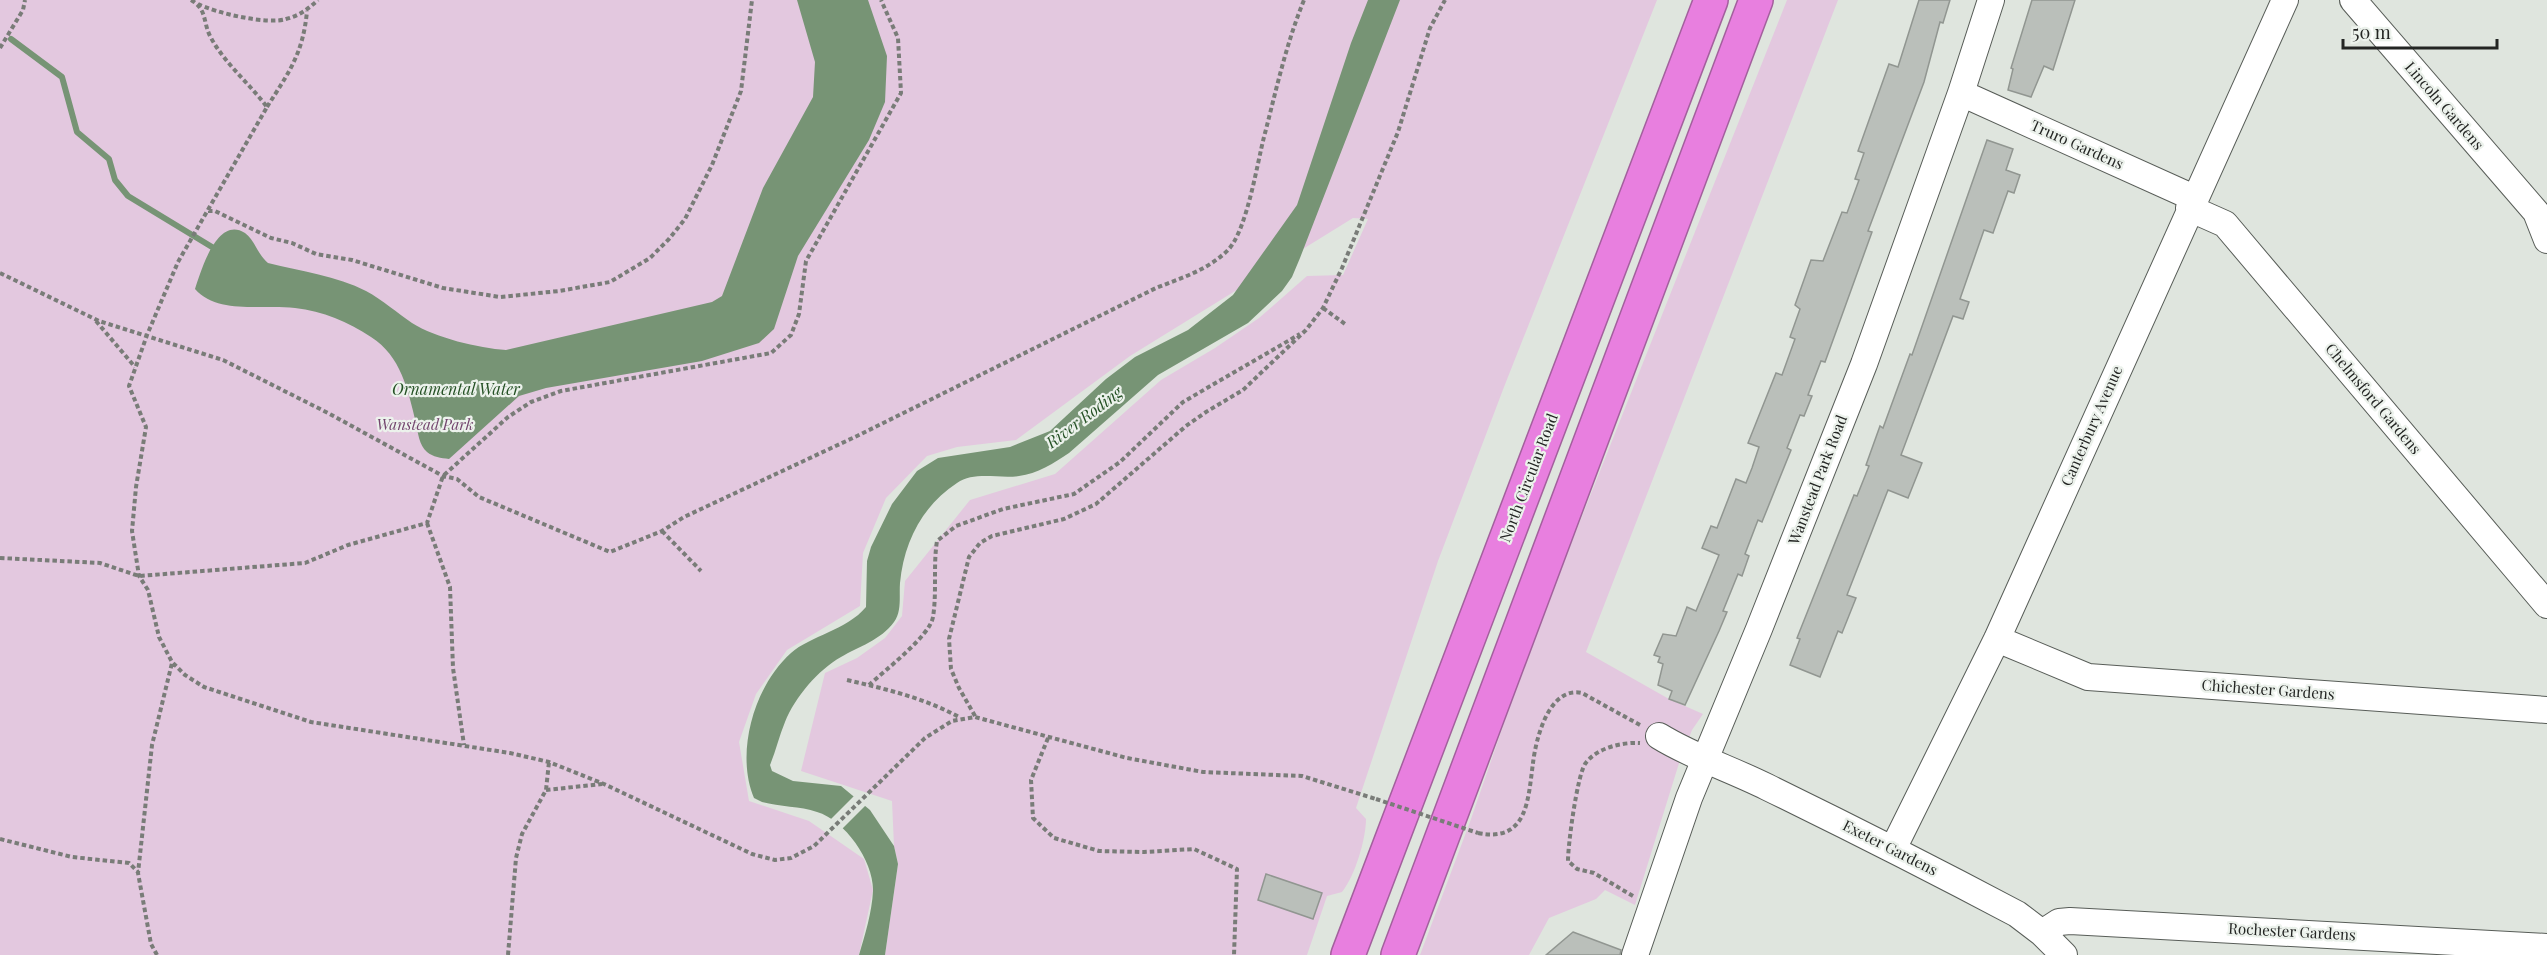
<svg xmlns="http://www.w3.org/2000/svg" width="2547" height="955" viewBox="0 0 2547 955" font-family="'Playfair Display',serif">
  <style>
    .green { fill: #e3c8df }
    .water { fill: #779475 }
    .pier { fill: #dfe5de }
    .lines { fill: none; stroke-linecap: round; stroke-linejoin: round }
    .stream { stroke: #779475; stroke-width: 6 }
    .building { fill: #babfba; stroke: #919691; stroke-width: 1.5 }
    .minor-casing { stroke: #585d58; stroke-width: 28 }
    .highway-casing { stroke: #a3609d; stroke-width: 36 }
    .path { stroke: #797c78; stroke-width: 4; stroke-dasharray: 4.5 3; stroke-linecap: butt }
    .minor { stroke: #fff; stroke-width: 26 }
    .highway { stroke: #e87fdf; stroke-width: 33 }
    .path-bridge { stroke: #797c78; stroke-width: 4; stroke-dasharray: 4.5 3; stroke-linecap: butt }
    .labels { text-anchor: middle; stroke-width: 4.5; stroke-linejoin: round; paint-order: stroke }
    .street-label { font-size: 15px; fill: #232523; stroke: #ecf2ec }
    .park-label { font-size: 15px; font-style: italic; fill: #73456e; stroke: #ecf2ec }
    .water-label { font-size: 16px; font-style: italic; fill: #255125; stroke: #ecf2ec }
  </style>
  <rect width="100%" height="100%" fill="#dfe5de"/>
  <path class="green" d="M 0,0 L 1657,0 L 1504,387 L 1438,561 L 1356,808 L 1366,819 C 1366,839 1355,876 1342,892 L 1327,896 L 1307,955 L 885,955 L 898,864 L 894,846 L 892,801 L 801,771 L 825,673 L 857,658 L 885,638 L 902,616 L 905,581 L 970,500 L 1055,474 L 1161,380 L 1215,348 L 1259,318 L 1307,276 L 1343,275 L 1368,219 L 1353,218 L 1130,356 L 1016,440 L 957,447 L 927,456 L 886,498 L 863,553 L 860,606 L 787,650 L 756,694 L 739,742 L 749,801 L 809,821 L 864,859 L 873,890 L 859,955 L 0,955 Z
    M 1787,0 L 1838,0 L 1586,652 L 1669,699 L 1703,714 L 1692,730 L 1680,760 L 1635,905 L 1605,890 L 1596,899 L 1549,918 L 1529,955 L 1420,955 L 1470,822 L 1531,645 Z"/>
  <path class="water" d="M 797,0 L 868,0 L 887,56 L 885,102 L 869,140 L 798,256 L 774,329 L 759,343 L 702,361 L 546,388 L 519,396 L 449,459 C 441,458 433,457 427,452 C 419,445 418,433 416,423 C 408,390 401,356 371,337 C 348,322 323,311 295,308 C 263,304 218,315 195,289 C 201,271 217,215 245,233 C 254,239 258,255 268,263 C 301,271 337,276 366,291 C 383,300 397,313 412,323 C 436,338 478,348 506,350 L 712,302 L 722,296 L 763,188 L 813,97 L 815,62 Z
    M 1368,0 L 1400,0 L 1300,258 L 1292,277 L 1282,291 L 1248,323 L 1158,375 L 1069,453 C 1054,463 1037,474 1019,476 C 999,479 974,471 957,483 C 922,506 904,542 900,583 C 899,596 902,611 894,622 C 881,640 858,647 841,657 C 818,670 795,697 785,722 C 779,736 776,751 770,765 L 772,771 L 793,781 L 841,786 L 870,810 L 894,846 L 898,864 L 885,955 L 859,955 C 865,935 872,912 873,891 C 874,862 845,820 817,812 C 800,806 780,807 762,802 L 754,798 C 735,753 754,686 791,653 C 810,636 847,630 866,607 L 867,561 L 871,547 L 892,504 L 917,471 L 938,458 L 1010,447 L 1050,431 L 1106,379 L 1135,357 L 1188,330 L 1233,295 L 1297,205 L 1351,43 Z"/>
  <path class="pier" d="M 855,795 L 867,804 L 841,830 L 829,821 Z"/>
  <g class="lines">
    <path class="stream" d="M 11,39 L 62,77 L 77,132 L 109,159 L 115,180 L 128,196 L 212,247"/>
  </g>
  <path class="building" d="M 1919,0 L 1950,0 L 1943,23 L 1940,22 L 1924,82 L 1868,231 L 1872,232 L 1837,329 L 1825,362 L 1821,361 L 1808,395 L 1812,396 L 1804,416 L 1800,415 L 1787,448 L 1791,450 L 1762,522 L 1758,520 L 1745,554 L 1749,556 L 1742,576 L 1738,574 L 1723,611 L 1727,612 L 1719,631 L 1685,705 L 1669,699 L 1672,691 L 1658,685 L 1663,664 L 1658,662 L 1660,657 L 1654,655 L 1663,634 L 1676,636 L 1687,607 L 1696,611 L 1706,587 L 1719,555 L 1702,548 L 1711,526 L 1717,528 L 1736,479 L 1746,483 L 1752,468 L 1759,447 L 1748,443 L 1776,373 L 1782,375 L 1795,339 L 1790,337 L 1800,309 L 1795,305 L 1811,260 L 1823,261 L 1842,212 L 1847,213 L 1859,180 L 1855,179 L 1864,153 L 1858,151 L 1889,64 L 1898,67 Z
    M 2032,0 L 2075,0 L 2053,70 L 2044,66 L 2031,97 L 2008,90 L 2013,69 L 2011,68 Z
    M 1987,140 L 2013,149 L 2006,170 L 2020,175 L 2014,193 L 2008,191 L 1993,233 L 1984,230 L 1960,299 L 1969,302 L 1963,319 L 1953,316 L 1901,455 L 1922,463 L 1908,498 L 1888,490 L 1847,595 L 1856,598 L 1842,633 L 1838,631 L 1820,677 L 1790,665 L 1800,639 L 1797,638 L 1854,495 L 1857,496 L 1869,466 L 1866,465 L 1880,426 L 1883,428 L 1910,354 L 1912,355 Z
    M 1266,874 L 1322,893 L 1313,919 L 1258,900 Z
    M 1573,932 L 1621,950 L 1620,955 L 1546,955 Z"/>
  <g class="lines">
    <g class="minor-casing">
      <path id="minor" d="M 2353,0 L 2536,212 L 2547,240
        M 1961,93 L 2194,198
        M 2189,208 L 2225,224 L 2547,605
        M 1997,639 L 2088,677 L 2547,710
        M 1659,736 C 1693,757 1731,769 1767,787 C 1851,828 1934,870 2017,914 L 2042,933 L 2064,955
        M 1893,849 L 1997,639 L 2285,0
        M 2042,933 L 2059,922 L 2070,921 L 2547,947
        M 1635,955 L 1689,798 L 1759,629 L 1864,364 L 1961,93 L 1991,0"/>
    </g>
    <g class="highway-casing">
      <path id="highway" d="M 1348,955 L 1711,0
        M 1398,955 L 1756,0"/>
    </g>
    <path class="path" d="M 191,0 C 207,9 203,22 210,36 C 224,63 249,83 267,107 L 178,262 L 147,335 L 129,386 L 146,427 L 136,487 L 132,531 L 139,576 L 148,590 L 159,637 L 172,662 L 185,675 L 204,687 L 311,722 L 510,753 L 549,762 L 604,784 L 752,854 L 775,860 L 791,858 L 814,846 L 925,738 L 952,721 L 975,717 L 1127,758 L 1203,772 L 1302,776 L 1376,799
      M 198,4 C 216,13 267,25 286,19 C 299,16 308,9 318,0
      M 0,48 L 23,10 L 25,0
      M 267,107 C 289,72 303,54 307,11
      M 208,211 L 215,211 L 271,238 L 292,243 L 316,254 L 352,260 L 443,288 L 500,297 L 559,291 L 610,282 L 650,258 L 669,239 L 685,219 L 712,165 L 741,91 L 752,0
      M 0,273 L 99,321 L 223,360 L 328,413 L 443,476 L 457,479 L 479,497 L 610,552 L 662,531 L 684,517 L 857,436 L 1156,288 C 1181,278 1208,270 1228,250 C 1247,230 1257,164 1264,137 C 1276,91 1286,44 1304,0
      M 1323,308 L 1345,324
      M 96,321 L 135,367
      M 427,523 L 450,587 L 453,668 L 464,745
      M 662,531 L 701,571
      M 0,558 L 100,563 L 139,576 L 305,563 L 348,545 L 427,523 L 443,476 L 508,417 L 531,402 L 561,391 L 771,353 L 791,335 L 799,314 L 806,261 L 901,93 L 898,38 L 881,0
      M 847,680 C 886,689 924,698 959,717
      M 869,685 C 884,671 930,636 933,617 C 937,592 933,566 937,541 L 956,526 L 1003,509 L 1074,494 L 1120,462 L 1183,402 L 1300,334
      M 975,716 L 959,688 L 951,669 L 949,639 L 969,557 L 980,543 L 992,536 L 1064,519 L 1096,504 L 1186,426 L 1206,412 L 1243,390 L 1306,330 L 1323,308 L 1342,268 L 1398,132 L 1430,28 L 1445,0
      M 1048,738 L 1031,780 L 1033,818 L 1054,838 L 1099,851 L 1144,852 L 1194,849 L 1237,869 L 1234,955
      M 546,790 L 602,784
      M 1478,833 C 1528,843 1528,799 1533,763 C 1536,738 1549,686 1582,693 L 1640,725
      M 0,839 L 72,857 L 129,863 L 138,872
      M 1633,896 L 1594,873 L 1577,869 L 1568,861 C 1568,844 1577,777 1585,764 C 1596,748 1622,742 1640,743
      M 157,955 L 151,944 L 138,873 L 152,745 L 172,663
      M 508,955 L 516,858 L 522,834 L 546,790 L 549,762"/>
    <use href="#minor" class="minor"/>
    <use href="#highway" class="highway"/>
    <path class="path-bridge" d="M 1376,799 L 1478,833"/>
  </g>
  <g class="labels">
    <g class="street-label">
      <text transform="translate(2444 106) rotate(49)" y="5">Lincoln Gardens</text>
      <text transform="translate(2077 145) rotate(24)" y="5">Truro Gardens</text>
      <text transform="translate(2373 399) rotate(50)" y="5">Chelmsford Gardens</text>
      <text transform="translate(2092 426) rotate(-66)" y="5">Canterbury Avenue</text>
      <text transform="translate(1529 478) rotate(-69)" y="5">North Circular Road</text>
      <text transform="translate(1818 480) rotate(-69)" y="5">Wanstead Park Road</text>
      <text transform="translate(2268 690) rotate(4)" y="5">Chichester Gardens</text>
      <text transform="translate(1890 848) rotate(27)" y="5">Exeter Gardens</text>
      <text transform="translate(2292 932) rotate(3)" y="5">Rochester Gardens</text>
    </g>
    <g class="park-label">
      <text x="425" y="430">Wanstead Park</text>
    </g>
    <g class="water-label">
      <text x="456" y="395">Ornamental Water</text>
      <text transform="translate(1084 417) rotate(-37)" y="6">River Roding</text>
    </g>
  </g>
  <path d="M2343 39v9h154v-9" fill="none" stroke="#232523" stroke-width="3"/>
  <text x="2352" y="39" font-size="18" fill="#232523" stroke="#ecf2ec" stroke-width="4.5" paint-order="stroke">50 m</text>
</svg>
